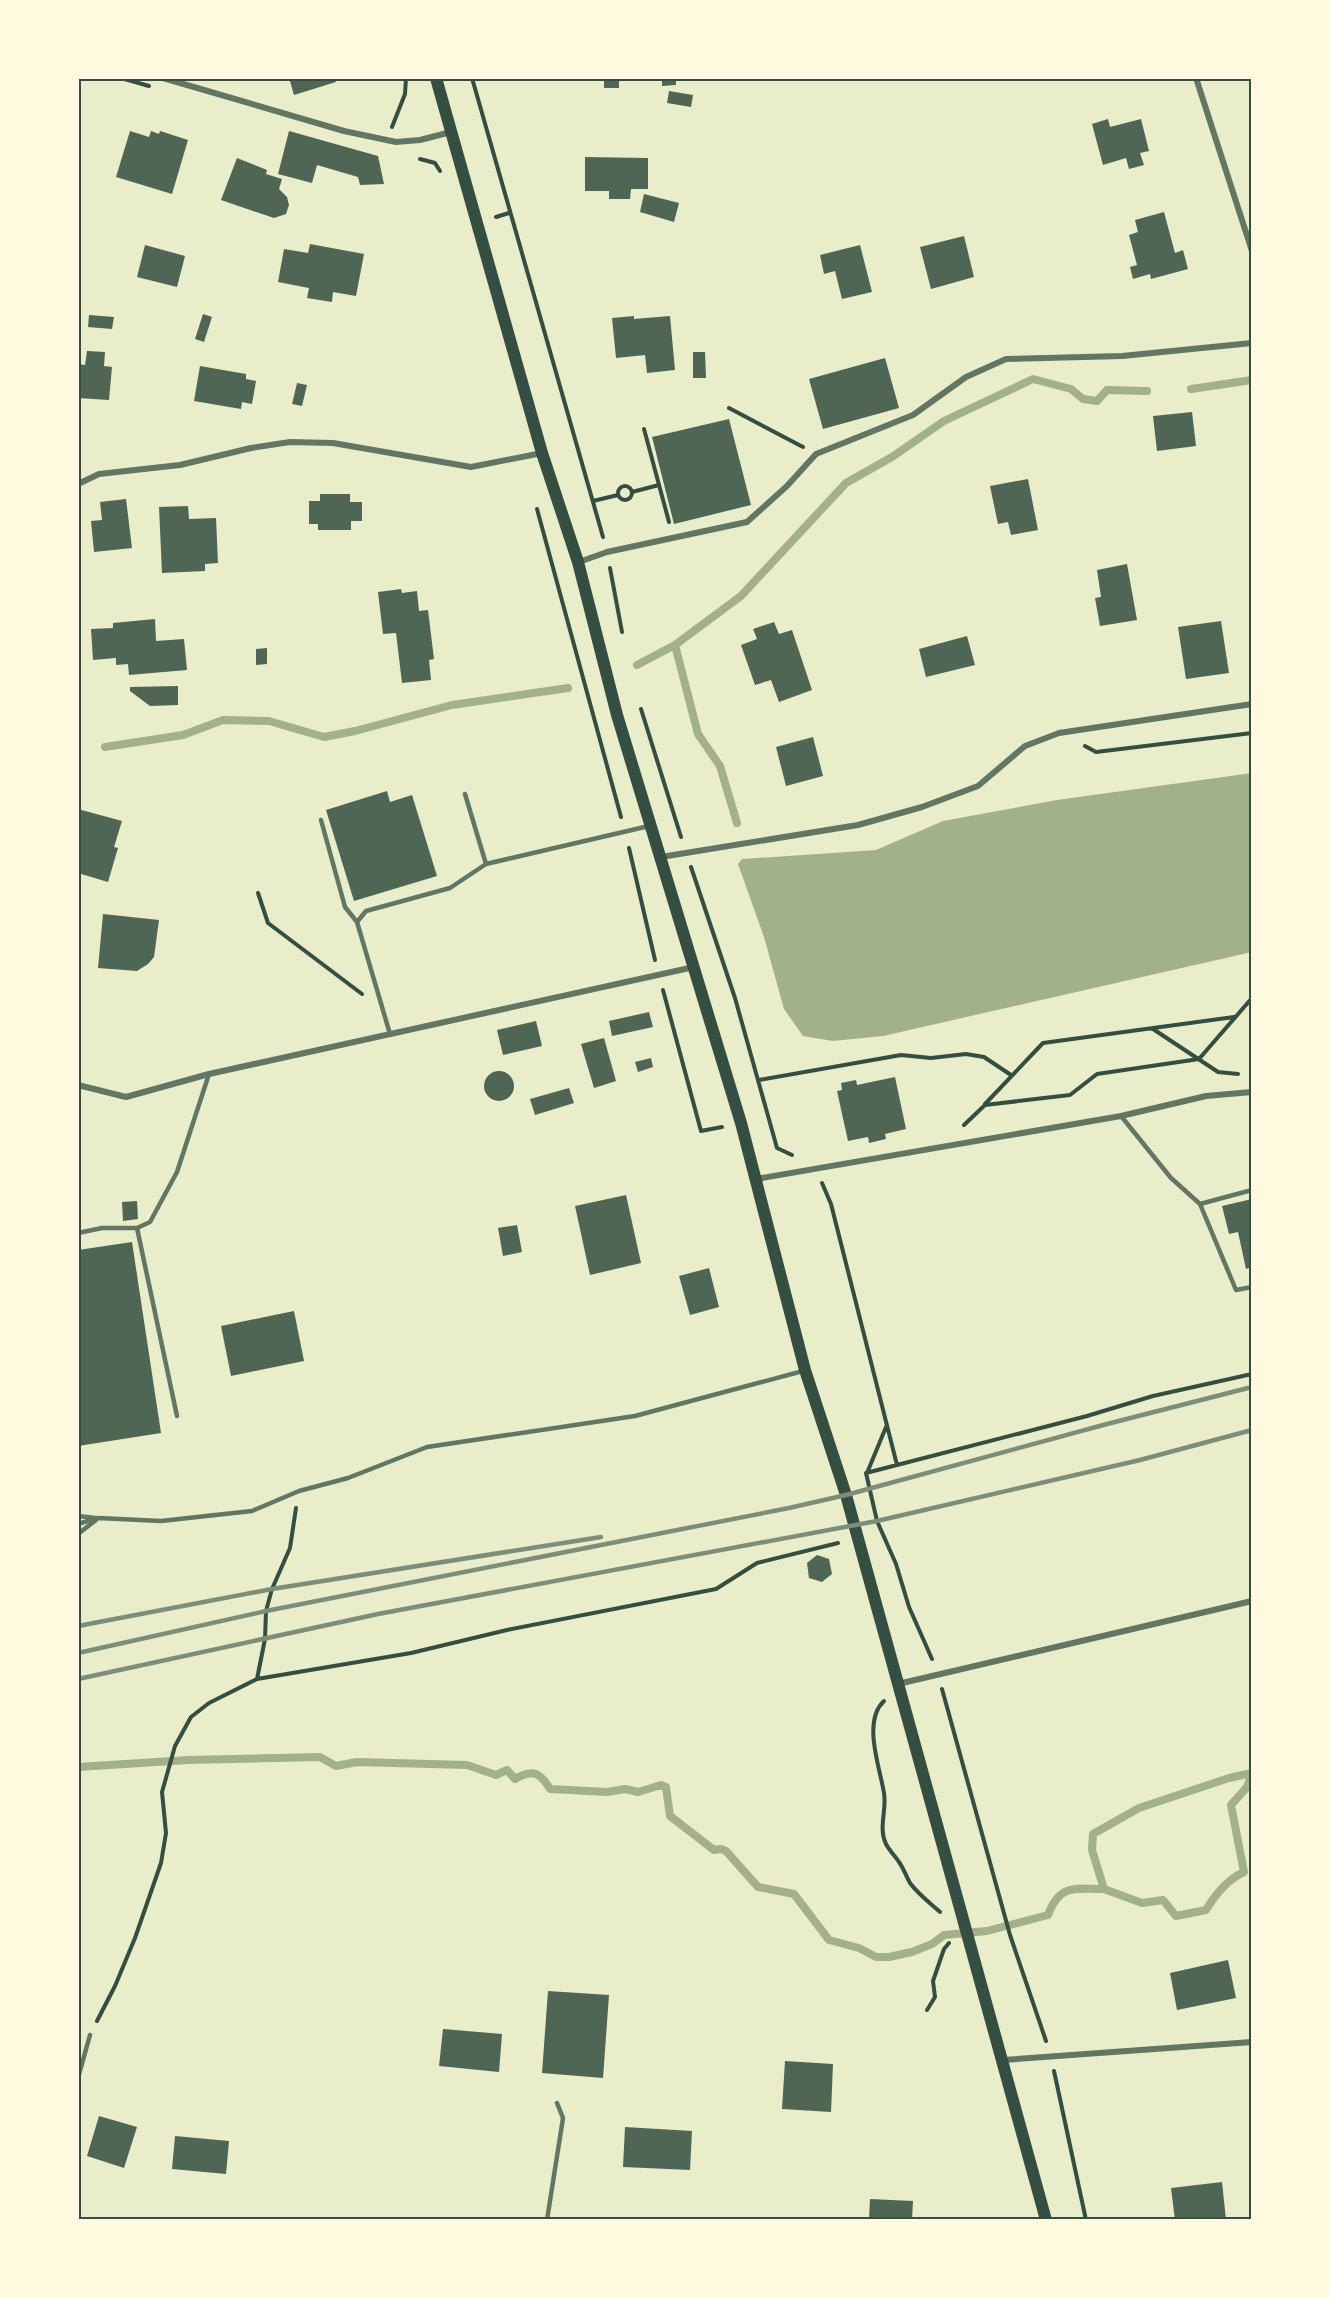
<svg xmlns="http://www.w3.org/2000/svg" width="1330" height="2298" viewBox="0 0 1330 2298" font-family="'Playfair Display',serif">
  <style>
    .water { fill: #a3b18a }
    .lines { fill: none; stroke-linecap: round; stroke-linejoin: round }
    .stream { stroke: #a3b18a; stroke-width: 8 }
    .building { fill: #4f6655 }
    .path { stroke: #344e41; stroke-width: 4 }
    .service { stroke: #617663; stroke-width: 4.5 }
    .minor { stroke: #617663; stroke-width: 6 }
    .secondary { stroke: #344e41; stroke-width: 12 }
    .rail { stroke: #7c8e77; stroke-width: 4.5 }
    .neatline { fill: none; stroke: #344e41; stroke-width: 2 }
  </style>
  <rect width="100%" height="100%" fill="#e9edc9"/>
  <path class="water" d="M 1252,773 L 1252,952 L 883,1036 L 833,1041 L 803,1036 L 784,1009 L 764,937 L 738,864 L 742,859 L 876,850 L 943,821 L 1057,800 Z"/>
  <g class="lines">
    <path class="stream" d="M 1191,389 L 1252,380
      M 675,645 L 698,734 L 720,766 L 737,823
      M 637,665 L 675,645 L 741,596 L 846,483 L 892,457 L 944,421 L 1033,379 L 1071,389 L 1083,399 L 1097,401 L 1107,390 L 1147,391
      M 105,747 L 183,735 L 223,720 L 269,721 L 324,737 L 355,731 L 452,705 L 568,688
      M 78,1767 L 188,1760 L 320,1757 L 336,1766 L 357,1762 L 467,1765 L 496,1775 L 507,1770 L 515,1779 C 532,1769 540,1772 550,1789 L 607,1792 L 625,1789 L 638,1792 L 661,1785 L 666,1787 L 670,1816 L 714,1850 L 721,1849 L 726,1851 L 758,1887 L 794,1894 L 829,1940 L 859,1948 L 876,1957 L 889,1957 L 912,1952 L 932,1944 L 944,1935 L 987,1931 L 1048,1915 C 1060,1883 1075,1889 1104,1889 L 1092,1850 L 1093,1834 L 1139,1808 L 1229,1778 L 1252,1773
      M 1104,1889 L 1142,1903 L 1163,1900 L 1176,1916 L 1206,1910 C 1215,1895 1228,1879 1244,1872 L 1231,1805 L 1247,1787 L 1252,1773"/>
  </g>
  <path class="building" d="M 289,78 L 334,78 L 336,82 L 294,95 Z
    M 604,78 L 619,78 L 619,88 L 604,88 Z
    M 662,78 L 676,78 L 676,85 L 662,86 Z
    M 669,91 L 693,95 L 691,107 L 667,103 Z
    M 1108,119 L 1110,127 L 1141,119 L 1149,151 L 1140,153 L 1144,165 L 1129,169 L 1126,158 L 1103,165 L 1092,124 Z
    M 130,131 L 149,137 L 151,131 L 159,134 L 160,131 L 188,140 L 172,194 L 116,177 Z
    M 289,131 L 378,156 L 384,184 L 360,185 L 358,177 L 317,165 L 312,183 L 278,174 Z
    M 585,157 L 648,158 L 648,189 L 631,189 L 630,199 L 609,199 L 609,191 L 585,191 Z
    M 237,158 L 267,170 L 266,174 L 282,179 L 279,189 L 287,197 L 289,205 L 286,214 L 274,218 L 221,200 Z
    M 644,194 L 679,203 L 674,222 L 640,212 Z
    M 1164,212 L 1175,253 L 1183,250 L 1188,269 L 1151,279 L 1150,274 L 1133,279 L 1130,267 L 1137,265 L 1129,235 L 1138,232 L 1135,220 Z
    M 964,236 L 974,277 L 931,289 L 920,247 Z
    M 310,244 L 364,254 L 356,296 L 333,292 L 332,302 L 307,298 L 309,288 L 278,282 L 284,249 L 308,253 Z
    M 145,245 L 185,256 L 177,287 L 137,277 Z
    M 860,245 L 872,292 L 842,299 L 835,271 L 824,274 L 820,255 Z
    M 203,314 L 212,317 L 204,342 L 195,339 Z
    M 89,315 L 114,317 L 112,329 L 88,327 Z
    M 634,316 L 634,319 L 670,316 L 675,370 L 647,373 L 645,355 L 616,358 L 612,318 Z
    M 87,351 L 105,352 L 104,366 L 112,367 L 109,400 L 78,398 L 78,364 L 85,365 Z
    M 693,352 L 705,352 L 706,378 L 693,378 Z
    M 885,358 L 899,408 L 823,429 L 809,379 Z
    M 200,366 L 246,374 L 246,379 L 256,381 L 252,404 L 242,402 L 241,409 L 194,401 Z
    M 297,383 L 307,385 L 302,406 L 292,404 Z
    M 1192,412 L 1196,446 L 1157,451 L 1153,416 Z
    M 729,419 L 751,505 L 674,524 L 652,437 Z
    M 1028,479 L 1038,530 L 1011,535 L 1008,522 L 998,524 L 990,486 Z
    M 320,494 L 350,494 L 350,502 L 362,502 L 362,521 L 351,521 L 351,530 L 318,530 L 318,524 L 309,524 L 309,501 L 320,501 Z
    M 126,499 L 132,548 L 94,552 L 91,521 L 102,520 L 100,502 Z
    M 188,506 L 189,519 L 216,518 L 218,563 L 205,564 L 205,571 L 162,573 L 159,507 Z
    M 1127,564 L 1137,620 L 1100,626 L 1095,598 L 1101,597 L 1097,570 Z
    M 401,589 L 402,593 L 417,591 L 419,611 L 428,610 L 434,659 L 429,660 L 431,680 L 402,683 L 396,633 L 383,634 L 378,592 Z
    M 155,619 L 156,641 L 184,639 L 187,670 L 129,675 L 128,664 L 116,665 L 116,658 L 93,660 L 91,629 L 113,628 L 113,623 Z
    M 1221,621 L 1229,673 L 1186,679 L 1178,627 Z
    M 774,622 L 779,634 L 792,630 L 812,690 L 779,702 L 771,680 L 755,685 L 741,645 L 757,639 L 753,629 Z
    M 967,636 L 975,665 L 926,677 L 919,649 Z
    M 267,648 L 267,664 L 256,665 L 256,649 Z
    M 178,686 L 178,705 L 150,706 L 130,691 L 130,687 Z
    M 813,737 L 823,776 L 786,786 L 776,747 Z
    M 387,791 L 390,802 L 412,795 L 437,876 L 354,901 L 326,810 Z
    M 78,809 L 122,821 L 114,847 L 118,848 L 108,882 L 78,873 Z
    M 103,914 L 159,920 L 154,957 L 148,964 L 137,971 L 98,968 Z
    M 649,1012 L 653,1027 L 612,1036 L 609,1021 Z
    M 536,1021 L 542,1046 L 503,1055 L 497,1030 Z
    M 604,1038 L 616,1081 L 594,1088 L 581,1044 Z
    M 651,1058 L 653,1067 L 638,1072 L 635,1062 Z
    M484 1086a15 15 0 1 1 30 0a15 15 0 1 1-30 0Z
    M 895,1077 L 906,1129 L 885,1134 L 886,1139 L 869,1143 L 868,1137 L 848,1141 L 837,1091 L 842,1090 L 841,1083 L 856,1080 L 857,1085 Z
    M 569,1088 L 574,1103 L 535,1115 L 530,1099 Z
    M 626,1195 L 641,1263 L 590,1275 L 575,1206 Z
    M 1252,1199 L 1252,1267 L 1246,1269 L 1238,1232 L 1229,1234 L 1222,1206 Z
    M 137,1201 L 138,1219 L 123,1221 L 122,1202 Z
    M 517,1225 L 522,1252 L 503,1256 L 498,1228 Z
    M 132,1242 L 161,1433 L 78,1446 L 78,1250 Z
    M 709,1268 L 719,1307 L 690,1315 L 679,1276 Z
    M 294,1311 L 304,1361 L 231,1376 L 221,1326 Z
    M 817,1555 L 829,1559 L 832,1574 L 822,1582 L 809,1578 L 807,1563 Z
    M 1228,1960 L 1236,1998 L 1177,2010 L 1170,1973 Z
    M 548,1991 L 609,1995 L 603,2078 L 542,2073 Z
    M 443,2029 L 502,2034 L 499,2072 L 439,2066 Z
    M 785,2061 L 833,2064 L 831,2112 L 782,2109 Z
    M 99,2116 L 137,2127 L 124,2168 L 87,2156 Z
    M 625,2127 L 692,2131 L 690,2170 L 623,2167 Z
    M 175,2136 L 229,2141 L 226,2174 L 172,2169 Z
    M 1222,2182 L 1226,2220 L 1175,2220 L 1171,2188 Z
    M 870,2199 L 913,2201 L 912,2220 L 869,2220 Z"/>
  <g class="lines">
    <path class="path" d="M 121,78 L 149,86
      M 472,78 L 603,537
      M 392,127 L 405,94 L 406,78
      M 420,159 L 435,163 L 440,171
      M 496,217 L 509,213
      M 729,408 L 803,447
      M 644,429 L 669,522
      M618 493a7 7 0 1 1 14 0a7 7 0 1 1-14 0Z
      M 632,492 L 659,485
      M 593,501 L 618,495
      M 537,509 L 621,817
      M 610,568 L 622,632
      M 641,709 L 681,837
      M 1085,746 L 1096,752 L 1252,733
      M 629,848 L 655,960
      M 691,867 L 735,998 L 777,1148 L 792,1155
      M 258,893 L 268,923 L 362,994
      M 663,990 L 701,1131 L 722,1127
      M 1153,1029 L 1218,1072 L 1238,1074
      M 759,1080 L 901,1055 L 931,1058 L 966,1054 L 984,1057 L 1011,1075
      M 985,1104 L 1043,1043 L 1234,1017
      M 964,1125 L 985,1105 L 1070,1095 L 1097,1074 L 1199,1059 L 1252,998
      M 822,1183 L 831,1204 L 897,1465 L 866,1473 L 877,1521 L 896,1564 L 909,1607 L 932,1659
      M 897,1465 L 1087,1416 L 1153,1396 L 1252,1374
      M 867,1473 L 886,1427
      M 257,1679 L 265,1639 L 266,1611 L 272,1589 L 290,1548 L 296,1508
      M 942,1689 L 1010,1935 L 1046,2041
      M 884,1701 C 862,1721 880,1768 884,1793 C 887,1810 878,1828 886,1844 C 889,1850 895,1856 899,1862 C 904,1869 906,1876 910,1883 C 918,1894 930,1903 940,1912
      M 927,2010 L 935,1997 L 933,1981 L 944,1949 L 949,1943
      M 97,2021 L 115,1986 L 135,1938 L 161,1863 L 166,1833 L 162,1792 L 175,1746 L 191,1717 L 209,1703 L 257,1679 L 411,1653 L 507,1630 L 716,1589 L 757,1563 L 838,1543
      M 1054,2071 L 1086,2220"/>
    <path class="service" d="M 465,794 L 486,864
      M 321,820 L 345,907 L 357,922
      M 390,1034 L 357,922 L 366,911 L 450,888 L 486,864 L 649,826
      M 1121,1116 L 1171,1178 L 1200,1204 L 1236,1290 L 1252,1287
      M 1200,1204 L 1252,1190
      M 137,1228 L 177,1416
      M 78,1233 L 102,1228 L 137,1228 L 150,1222 L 177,1172 L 209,1074
      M 78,1516 L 95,1518
      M 78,1524 L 98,1518 L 161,1521 L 252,1511 L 299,1491 L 348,1478 L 427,1447 L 635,1416 L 803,1371
      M 78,1534 L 96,1520
      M 78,2078 L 90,2035
      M 547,2220 L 563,2118 L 557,2103"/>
    <path class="minor" d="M 163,78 L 344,131 L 396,142 L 420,140 L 451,132
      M 1196,78 L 1252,251
      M 78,484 L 99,474 L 180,465 L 251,448 L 290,442 L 333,443 L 471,467 L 542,453
      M 579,562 L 607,552 L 747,522 L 787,486 L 816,454 L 913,415 L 966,377 L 1006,359 L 1122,356 L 1252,343
      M 661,857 L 858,825 L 922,807 L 978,786 L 1025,746 L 1059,733 L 1252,704
      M 78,1085 L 126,1097 L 209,1074 L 694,967
      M 756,1179 L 1121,1116 L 1206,1096 L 1252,1092
      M 898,1684 L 1252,1601
      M 1003,2060 L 1252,2042"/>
    <path class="secondary" d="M 436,78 L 542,453 L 578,562 L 617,715 L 741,1123 L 805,1370 L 846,1495 L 1046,2220"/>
    <path class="rail" d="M 78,1626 L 272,1589 L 601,1537
      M 78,1653 L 266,1611 L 789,1508 L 846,1495 L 1107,1424 L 1252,1387
      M 78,1679 L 378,1614 L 877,1521 L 1140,1460 L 1252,1430"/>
  </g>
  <rect width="1330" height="2298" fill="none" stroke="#fefae0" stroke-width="159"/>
  <rect x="80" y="80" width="1170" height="2138" class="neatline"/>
</svg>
